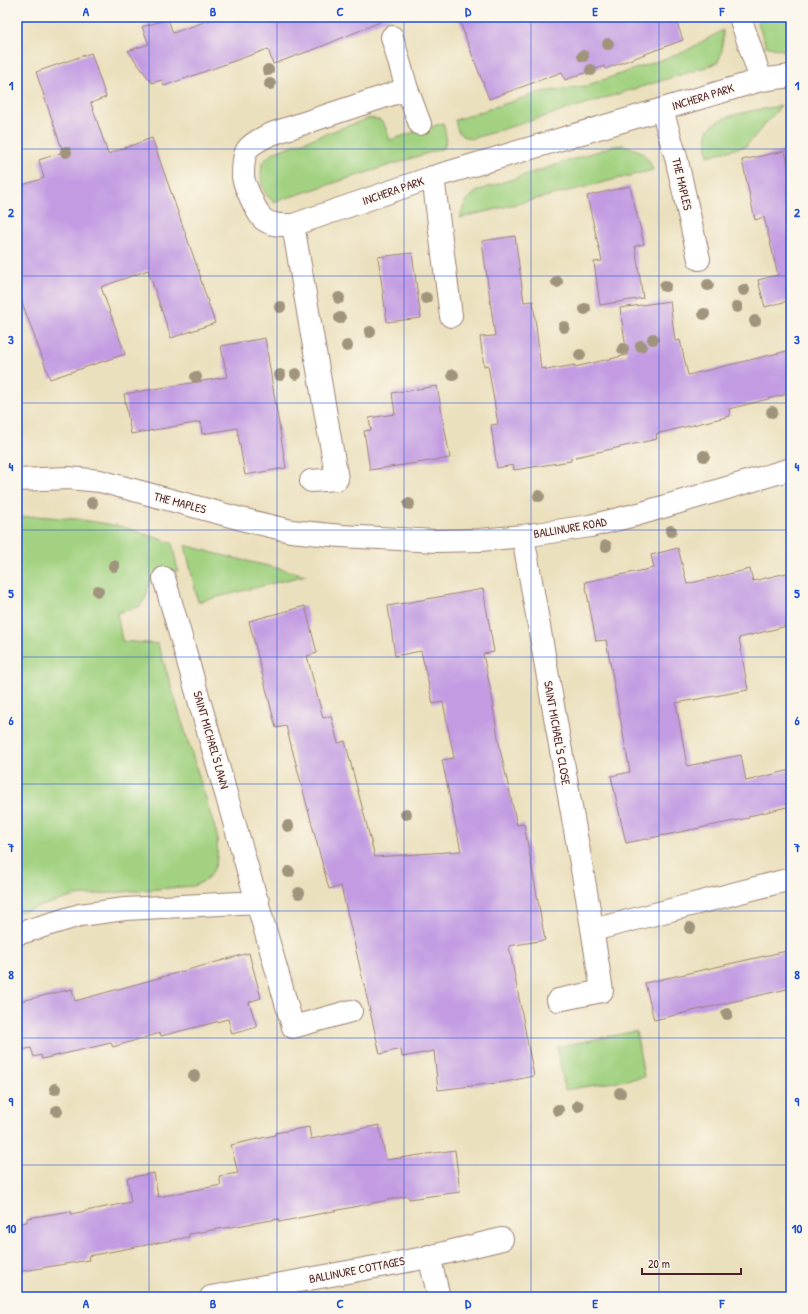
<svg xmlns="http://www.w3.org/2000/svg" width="808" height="1314" viewBox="0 0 808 1314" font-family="'Patrick Hand',sans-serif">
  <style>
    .green { fill: #a2d281; stroke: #767856 }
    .building { fill: #c29be2 }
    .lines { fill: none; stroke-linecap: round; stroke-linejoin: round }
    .minor-casing { stroke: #9a8074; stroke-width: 24 }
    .minor { stroke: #fff; stroke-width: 22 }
    .tree { fill: #a1947b }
    .grid { fill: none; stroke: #1d4ed8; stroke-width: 1; stroke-opacity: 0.55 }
    .labels { text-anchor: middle; stroke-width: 3; stroke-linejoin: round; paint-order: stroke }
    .street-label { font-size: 12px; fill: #4a1f2b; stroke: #fbf7ec }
    .neatline { fill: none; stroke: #1d4ed8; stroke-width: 1.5 }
    .grid-label { font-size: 13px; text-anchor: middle; font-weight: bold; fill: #1d4ed8 }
  </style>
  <rect width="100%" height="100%" fill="#fbf7ec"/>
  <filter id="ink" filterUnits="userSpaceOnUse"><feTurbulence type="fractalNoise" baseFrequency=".025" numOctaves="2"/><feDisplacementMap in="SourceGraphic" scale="8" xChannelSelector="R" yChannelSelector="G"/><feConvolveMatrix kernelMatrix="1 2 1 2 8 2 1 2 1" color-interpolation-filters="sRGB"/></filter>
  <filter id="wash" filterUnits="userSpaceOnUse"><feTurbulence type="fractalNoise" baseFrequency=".012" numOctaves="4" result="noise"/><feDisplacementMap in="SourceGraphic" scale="16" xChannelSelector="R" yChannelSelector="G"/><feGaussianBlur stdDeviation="0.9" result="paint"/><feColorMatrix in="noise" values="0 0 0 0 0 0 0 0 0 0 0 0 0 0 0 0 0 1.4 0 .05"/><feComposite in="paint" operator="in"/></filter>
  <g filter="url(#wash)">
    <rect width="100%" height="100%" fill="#ebe0bd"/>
    <path class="green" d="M 756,17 L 791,17 L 791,50 L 781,50 L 766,46 Z
      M 723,30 C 723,42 723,51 718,62 L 706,67 L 471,139 L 462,136 L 458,131 L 455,120 L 541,92 L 585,86 L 684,52 Z
      M 781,106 L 746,146 L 708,156 C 707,149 705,138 708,131 C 715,114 764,109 781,106 Z
      M 370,118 L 380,120 L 385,126 L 390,140 L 443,123 C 446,133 447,138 444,148 L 274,202 L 267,196 L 262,187 L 261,175 L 262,163 L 272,153 Z
      M 623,145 C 639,150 647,153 653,170 L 460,218 C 463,204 467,198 479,190 L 614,146 Z
      M 35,516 L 76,519 L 120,526 L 172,543 L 178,571 L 156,575 L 149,583 L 146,597 L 140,606 L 117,613 L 122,641 L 158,644 L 217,835 C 218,851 219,870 205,880 C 202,883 197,884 193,886 L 75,896 L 17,913 L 17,518 Z
      M 185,545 L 217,554 L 306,575 L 198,602 Z
      M 636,1031 L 644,1077 L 565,1090 L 557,1047 Z"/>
    <g id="blocks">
      <path class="building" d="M 218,17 L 392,17 L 318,48 L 273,64 L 268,49 L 164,86 L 162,80 L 152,83 L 128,51 L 149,44 L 142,27 L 168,19 L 173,33 Z
        M 458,17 L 675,17 L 683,40 L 605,69 L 604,66 L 565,80 L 562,72 L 489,99 Z
        M 91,53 L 106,97 L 91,103 L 108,154 L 152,138 L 201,278 L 200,278 L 215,323 L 171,338 L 148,270 L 101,287 L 125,354 L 50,379 L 17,289 L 17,187 L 44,178 L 39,160 L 63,152 L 36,72 Z
        M 785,151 L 791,180 L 791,300 L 765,307 L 758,280 L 778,275 L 764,217 L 755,220 L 742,160 Z
        M 630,186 L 644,244 L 635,246 L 643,298 L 600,305 L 594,262 L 602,261 L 587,196 Z
        M 515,236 L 524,302 L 533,301 L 541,369 L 546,368 L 546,370 L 575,365 L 575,367 L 627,355 L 620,308 L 670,301 L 675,341 L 680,340 L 688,375 L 791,350 L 791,393 L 729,409 L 730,416 L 656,434 L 657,439 L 571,458 L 571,461 L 514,470 L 513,465 L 497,468 L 491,425 L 498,424 L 488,365 L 484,366 L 480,337 L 495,336 L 482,241 Z
        M 412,253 L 421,318 L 387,322 L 378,257 Z
        M 265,338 L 286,468 L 245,475 L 237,428 L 202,434 L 201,422 L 131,434 L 124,394 L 227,377 L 221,346 Z
        M 437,386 L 450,458 L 370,470 L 364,431 L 371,430 L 369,418 L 395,414 L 392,393 Z
        M 678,548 L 687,584 L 750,569 L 753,581 L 791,572 L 791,625 L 739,638 L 748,690 L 676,703 L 687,766 L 741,755 L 746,781 L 791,770 L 791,806 L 749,816 L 749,818 L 626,843 L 611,776 L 630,772 L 606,640 L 596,641 L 585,582 L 654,568 L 651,555 Z
        M 483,589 L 494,652 L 483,654 L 494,707 L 493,707 L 500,749 L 517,825 L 524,824 L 545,940 L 509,946 L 534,1076 L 505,1082 L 438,1090 L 434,1051 L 402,1057 L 401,1049 L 380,1054 L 341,886 L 329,889 L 286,726 L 276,728 L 249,621 L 305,606 L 317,653 L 307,656 L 323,718 L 331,716 L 338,743 L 345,741 L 375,857 L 461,851 L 442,760 L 454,758 L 443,702 L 433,704 L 421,651 L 395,656 L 388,606 Z
        M 791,950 L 791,988 L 654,1020 L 645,983 Z
        M 249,953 L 261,998 L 249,1002 L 257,1027 L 232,1034 L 228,1019 L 161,1036 L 160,1033 L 113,1047 L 111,1043 L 42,1059 L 41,1055 L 34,1057 L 31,1048 L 17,1051 L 17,1002 L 72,989 L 75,1001 Z
        M 379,1125 L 386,1160 L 455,1150 L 460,1192 L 409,1199 L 408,1196 L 279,1222 L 278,1219 L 189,1234 L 189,1237 L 88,1256 L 89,1260 L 17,1272 L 17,1224 L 27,1222 L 27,1218 L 71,1211 L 71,1214 L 131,1202 L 127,1178 L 154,1173 L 158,1197 L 221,1185 L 219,1176 L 238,1173 L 231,1145 L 275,1135 L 275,1133 L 309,1127 L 311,1139 Z"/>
    </g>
  </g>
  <g filter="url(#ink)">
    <use href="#blocks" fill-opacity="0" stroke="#9a8074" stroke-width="1"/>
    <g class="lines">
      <g class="minor-casing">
        <path id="minor" d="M 740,17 L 761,80
          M 392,37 L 407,89 L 420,124
          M 407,89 L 274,133 C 266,136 249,144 246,152 C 243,159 243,169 243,177 C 244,184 257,214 263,219 C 272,226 282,225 293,225 L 433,177 L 761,80 L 791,76
          M 662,110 L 676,157 L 699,259
          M 433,177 L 451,316
          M 293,225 L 337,479 L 311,481
          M 17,480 L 69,478 L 100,481 L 245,520 L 291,531 L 341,536 L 437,541 L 480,540 L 523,536 L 590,526 L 639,514 L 791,469
          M 523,536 L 588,903 L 602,991 L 558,1000
          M 164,578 L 293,1027 L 351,1011
          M 593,930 L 791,879
          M 17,934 L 80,915 L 125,909 L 258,902
          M 429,1256 L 439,1297
          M 211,1297 L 424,1258 L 502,1239"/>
      </g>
      <use href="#minor" class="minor"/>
    </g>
    <g class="tree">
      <circle cx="608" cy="44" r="6"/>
      <circle cx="583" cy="56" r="6"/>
      <circle cx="268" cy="70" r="6"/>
      <circle cx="591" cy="70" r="6"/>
      <circle cx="270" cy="84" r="6"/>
      <circle cx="66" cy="152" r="6"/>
      <circle cx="557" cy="282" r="6"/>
      <circle cx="708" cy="285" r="6"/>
      <circle cx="665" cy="286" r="6"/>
      <circle cx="744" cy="290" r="6"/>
      <circle cx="339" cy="298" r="6"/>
      <circle cx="426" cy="298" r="6"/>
      <circle cx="280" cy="307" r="6"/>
      <circle cx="737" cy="307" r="6"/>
      <circle cx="585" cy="309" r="6"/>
      <circle cx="704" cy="314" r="6"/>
      <circle cx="340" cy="318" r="6"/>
      <circle cx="755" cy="321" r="6"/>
      <circle cx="564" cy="327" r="6"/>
      <circle cx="370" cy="332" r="6"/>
      <circle cx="653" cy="339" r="6"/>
      <circle cx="347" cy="346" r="6"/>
      <circle cx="641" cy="346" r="6"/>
      <circle cx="623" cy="349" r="6"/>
      <circle cx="580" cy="355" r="6"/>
      <circle cx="296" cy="374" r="6"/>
      <circle cx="280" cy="375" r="6"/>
      <circle cx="453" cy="375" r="6"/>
      <circle cx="196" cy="377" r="6"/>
      <circle cx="772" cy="412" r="6"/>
      <circle cx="704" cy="456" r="6"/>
      <circle cx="539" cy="496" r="6"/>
      <circle cx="92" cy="503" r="6"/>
      <circle cx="409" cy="504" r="6"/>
      <circle cx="671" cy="531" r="6"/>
      <circle cx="606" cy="546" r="6"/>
      <circle cx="114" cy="566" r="6"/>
      <circle cx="98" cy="591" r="6"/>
      <circle cx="406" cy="814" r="6"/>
      <circle cx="288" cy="826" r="6"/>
      <circle cx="289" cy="872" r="6"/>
      <circle cx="299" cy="893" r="6"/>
      <circle cx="690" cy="928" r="6"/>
      <circle cx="727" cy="1014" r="6"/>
      <circle cx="194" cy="1076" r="6"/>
      <circle cx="55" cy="1089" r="6"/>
      <circle cx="620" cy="1093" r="6"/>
      <circle cx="578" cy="1106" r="6"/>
      <circle cx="558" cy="1110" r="6"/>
      <circle cx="57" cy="1111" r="6"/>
    </g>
  </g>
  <path class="grid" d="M 149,17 L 149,1297M 277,17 L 277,1297M 404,17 L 404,1297M 531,17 L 531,1297M 659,17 L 659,1297M 17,149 L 791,149M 17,276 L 791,276M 17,403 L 791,403M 17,530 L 791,530M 17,657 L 791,657M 17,784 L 791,784M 17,911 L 791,911M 17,1038 L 791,1038M 17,1165 L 791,1165"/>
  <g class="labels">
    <g class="street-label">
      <text transform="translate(703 97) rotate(-17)" y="4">INCHERA PARK</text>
      <text transform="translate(682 184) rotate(77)" y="4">THE MAPLES</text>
      <text transform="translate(393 191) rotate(-19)" y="4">INCHERA PARK</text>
      <text transform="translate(180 503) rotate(15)" y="4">THE MAPLES</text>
      <text transform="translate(570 528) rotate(-10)" y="4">BALLINURE ROAD</text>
      <text transform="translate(557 733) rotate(80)" y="4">SAINT MICHAEL'S CLOSE</text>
      <text transform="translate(211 740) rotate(74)" y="4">SAINT MICHAEL'S LAWN</text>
      <text transform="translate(357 1270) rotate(-11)" y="4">BALLINURE COTTAGES</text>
    </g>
  </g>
  <rect width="808" height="1314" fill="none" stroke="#fbf7ec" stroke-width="44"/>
  <path d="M642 1268v6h99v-6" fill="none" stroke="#4a1f2b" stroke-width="2"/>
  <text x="648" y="1268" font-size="12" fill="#4a1f2b" stroke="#fbf7ec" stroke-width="3" paint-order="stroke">20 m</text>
  <rect x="22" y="22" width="764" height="1270" class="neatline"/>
  <g class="grid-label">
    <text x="86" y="16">A</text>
    <text x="213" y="16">B</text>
    <text x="340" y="16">C</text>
    <text x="468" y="16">D</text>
    <text x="595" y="16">E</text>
    <text x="722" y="16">F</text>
    <text x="11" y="90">1</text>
    <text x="797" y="90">1</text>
    <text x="11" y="217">2</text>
    <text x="797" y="217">2</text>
    <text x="11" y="344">3</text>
    <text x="797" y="344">3</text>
    <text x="11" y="471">4</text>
    <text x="797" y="471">4</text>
    <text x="11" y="598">5</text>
    <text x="797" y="598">5</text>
    <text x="11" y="725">6</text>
    <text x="797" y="725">6</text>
    <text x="11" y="852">7</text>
    <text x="797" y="852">7</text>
    <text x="11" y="979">8</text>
    <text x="797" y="979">8</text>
    <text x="11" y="1106">9</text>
    <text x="797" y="1106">9</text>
    <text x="11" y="1233">10</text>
    <text x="797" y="1233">10</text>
    <text x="86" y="1308">A</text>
    <text x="213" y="1308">B</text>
    <text x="340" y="1308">C</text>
    <text x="468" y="1308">D</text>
    <text x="595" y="1308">E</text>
    <text x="722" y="1308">F</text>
  </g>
</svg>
